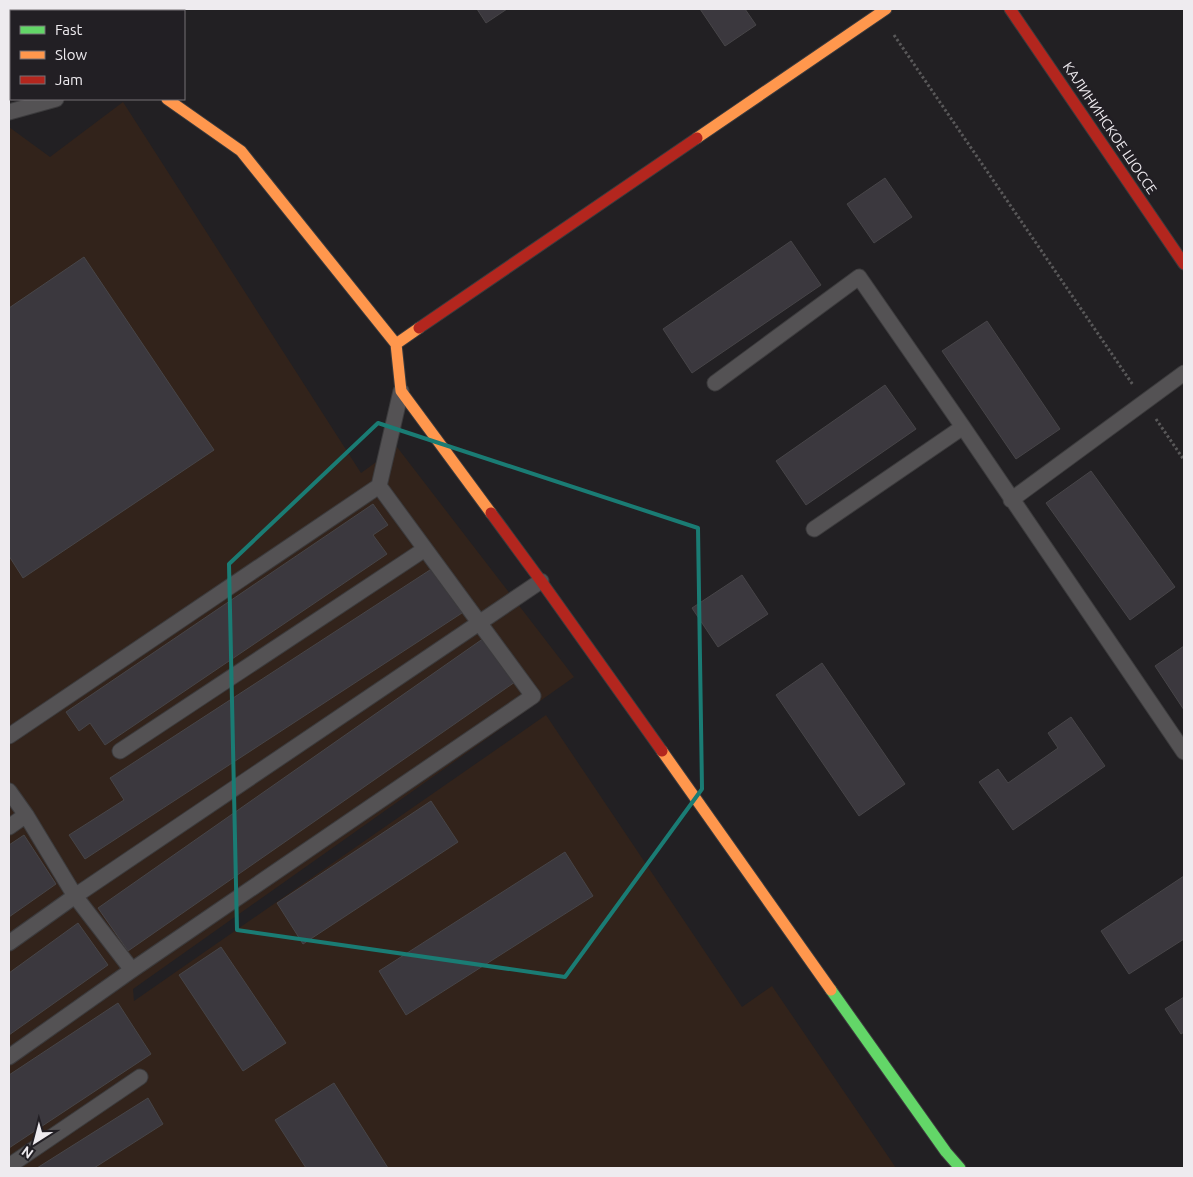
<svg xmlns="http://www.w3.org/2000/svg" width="1193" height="1177" viewBox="0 0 1193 1177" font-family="Ubuntu,sans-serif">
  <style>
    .industrial { fill: #32231b }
    .building { fill: #3b383e; stroke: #474548 }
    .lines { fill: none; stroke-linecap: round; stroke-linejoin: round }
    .lane-casing { stroke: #3c3b3d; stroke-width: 17 }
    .fast-casing { stroke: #3c3b3d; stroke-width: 13 }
    .slow-casing { stroke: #3c3b3d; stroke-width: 13 }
    .jam-casing { stroke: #3c3b3d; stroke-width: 13 }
    .path { stroke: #595859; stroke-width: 3; stroke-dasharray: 2.5 2.5; stroke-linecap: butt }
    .lane { stroke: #545254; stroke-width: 15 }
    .fast { stroke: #63d668; stroke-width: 11 }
    .slow { stroke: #ff974d; stroke-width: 11 }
    .jam { stroke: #b3261e; stroke-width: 11 }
    .marked { fill: none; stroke: #1a7c74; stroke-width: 4; stroke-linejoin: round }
    .labels { text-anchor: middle; stroke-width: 5; stroke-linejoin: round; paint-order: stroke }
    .street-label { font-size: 14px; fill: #eeebef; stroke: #221f24 }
  </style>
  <rect width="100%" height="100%" fill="#222023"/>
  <path class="industrial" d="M 123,102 L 361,473 L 397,447 L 574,677 L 133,989 L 134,1001 L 546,715 L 742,1007 L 772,986 L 896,1168 L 9,1168 L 9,127 L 50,157 Z"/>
  <path class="building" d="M 477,9 L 507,9 L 486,23 Z
    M 700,9 L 745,9 L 756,25 L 725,46 Z
    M 885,178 L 912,217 L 874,243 L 847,204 Z
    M 791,241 L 821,285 L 692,373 L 663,329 Z
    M 84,257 L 214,450 L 23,578 L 9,556 L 9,308 Z
    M 987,321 L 1060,429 L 1016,459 L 942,351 Z
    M 885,385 L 916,429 L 806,505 L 776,461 Z
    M 1091,471 L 1175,587 L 1130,620 L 1046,503 Z
    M 373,504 L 388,525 L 373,535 L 387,554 L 105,745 L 90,723 L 79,731 L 66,712 Z
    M 433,568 L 462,613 L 85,859 L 69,835 L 124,800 L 110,778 Z
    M 742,575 L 768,614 L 718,647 L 692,608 Z
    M 484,638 L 515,682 L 128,951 L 98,908 Z
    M 1184,646 L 1184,710 L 1155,666 Z
    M 822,663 L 905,784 L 859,816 L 776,695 Z
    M 1071,717 L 1105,766 L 1013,830 L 979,782 L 998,769 L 1008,783 L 1058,748 L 1048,733 Z
    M 431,801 L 458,842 L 303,944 L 277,903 Z
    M 24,835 L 56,884 L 9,917 L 9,845 Z
    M 565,852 L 593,896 L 406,1015 L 379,971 Z
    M 1184,876 L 1184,939 L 1129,974 L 1101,931 Z
    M 78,923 L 108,965 L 9,1035 L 9,973 Z
    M 221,947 L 286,1043 L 243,1071 L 179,975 Z
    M 1184,997 L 1184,1032 L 1181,1034 L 1165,1009 Z
    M 118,1003 L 151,1054 L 9,1148 L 9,1075 Z
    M 334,1083 L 388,1168 L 306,1168 L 275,1120 Z
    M 148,1098 L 163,1124 L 94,1168 L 37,1168 Z"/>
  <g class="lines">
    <g class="lane-casing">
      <path id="lane" d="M 87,9 L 89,11
        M 9,112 L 56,99
        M 715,383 L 859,277 L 963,427 L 1184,752
        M 1011,500 L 1184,373
        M 814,529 L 963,427
        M 9,736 L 379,486 L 401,391
        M 120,751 L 425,549
        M 9,791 L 26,815 L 75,896 L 132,970
        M 9,827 L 26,815
        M 9,943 L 75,896 L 541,581
        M 9,1057 L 132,970 L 533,696 L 379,486
        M 9,1166 L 140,1077"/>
    </g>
    <g class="fast-casing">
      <path id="fast" d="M 831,990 L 946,1152 L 960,1168"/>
    </g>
    <g class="slow-casing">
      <path id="slow" d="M 167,99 L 241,151 L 396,344 L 419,328
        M 697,138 L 886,9
        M 396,344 L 401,391 L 491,513
        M 662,751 L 831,990"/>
    </g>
    <g class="jam-casing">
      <path id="jam" d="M 1010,9 L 1184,264
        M 419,328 L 697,138
        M 491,513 L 541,581 L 662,751"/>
    </g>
    <path class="path" d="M 894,35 L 1133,385
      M 1156,419 L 1184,460"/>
    <use href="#lane" class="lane"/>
    <use href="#fast" class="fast"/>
    <use href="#slow" class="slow"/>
    <use href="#jam" class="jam"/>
  </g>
  <path class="marked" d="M 378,423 L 698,528 L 702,789 L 565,977 L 237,930 L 229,564 Z"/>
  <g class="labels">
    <g class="street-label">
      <text transform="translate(1110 128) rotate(56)" y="5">КАЛИНИНСКОЕ ШОССЕ</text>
    </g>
  </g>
  <rect width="1193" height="1177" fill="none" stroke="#eeebef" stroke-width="20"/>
  <rect x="10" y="10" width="175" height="90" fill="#221f24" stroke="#747175"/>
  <rect x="20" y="26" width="25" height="8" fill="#63d668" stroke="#747175"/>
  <text x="55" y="35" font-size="15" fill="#eeebef">Fast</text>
  <rect x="20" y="51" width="25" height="8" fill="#ff974d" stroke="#747175"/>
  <text x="55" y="60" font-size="15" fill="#eeebef">Slow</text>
  <rect x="20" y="76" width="25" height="8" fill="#b3261e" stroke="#747175"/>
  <text x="55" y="85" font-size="15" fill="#eeebef">Jam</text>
  <g transform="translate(35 1142) rotate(216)" stroke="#221f24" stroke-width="4" paint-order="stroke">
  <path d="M0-4L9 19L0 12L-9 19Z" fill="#eeebef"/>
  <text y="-8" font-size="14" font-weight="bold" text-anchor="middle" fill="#eeebef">N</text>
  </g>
</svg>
